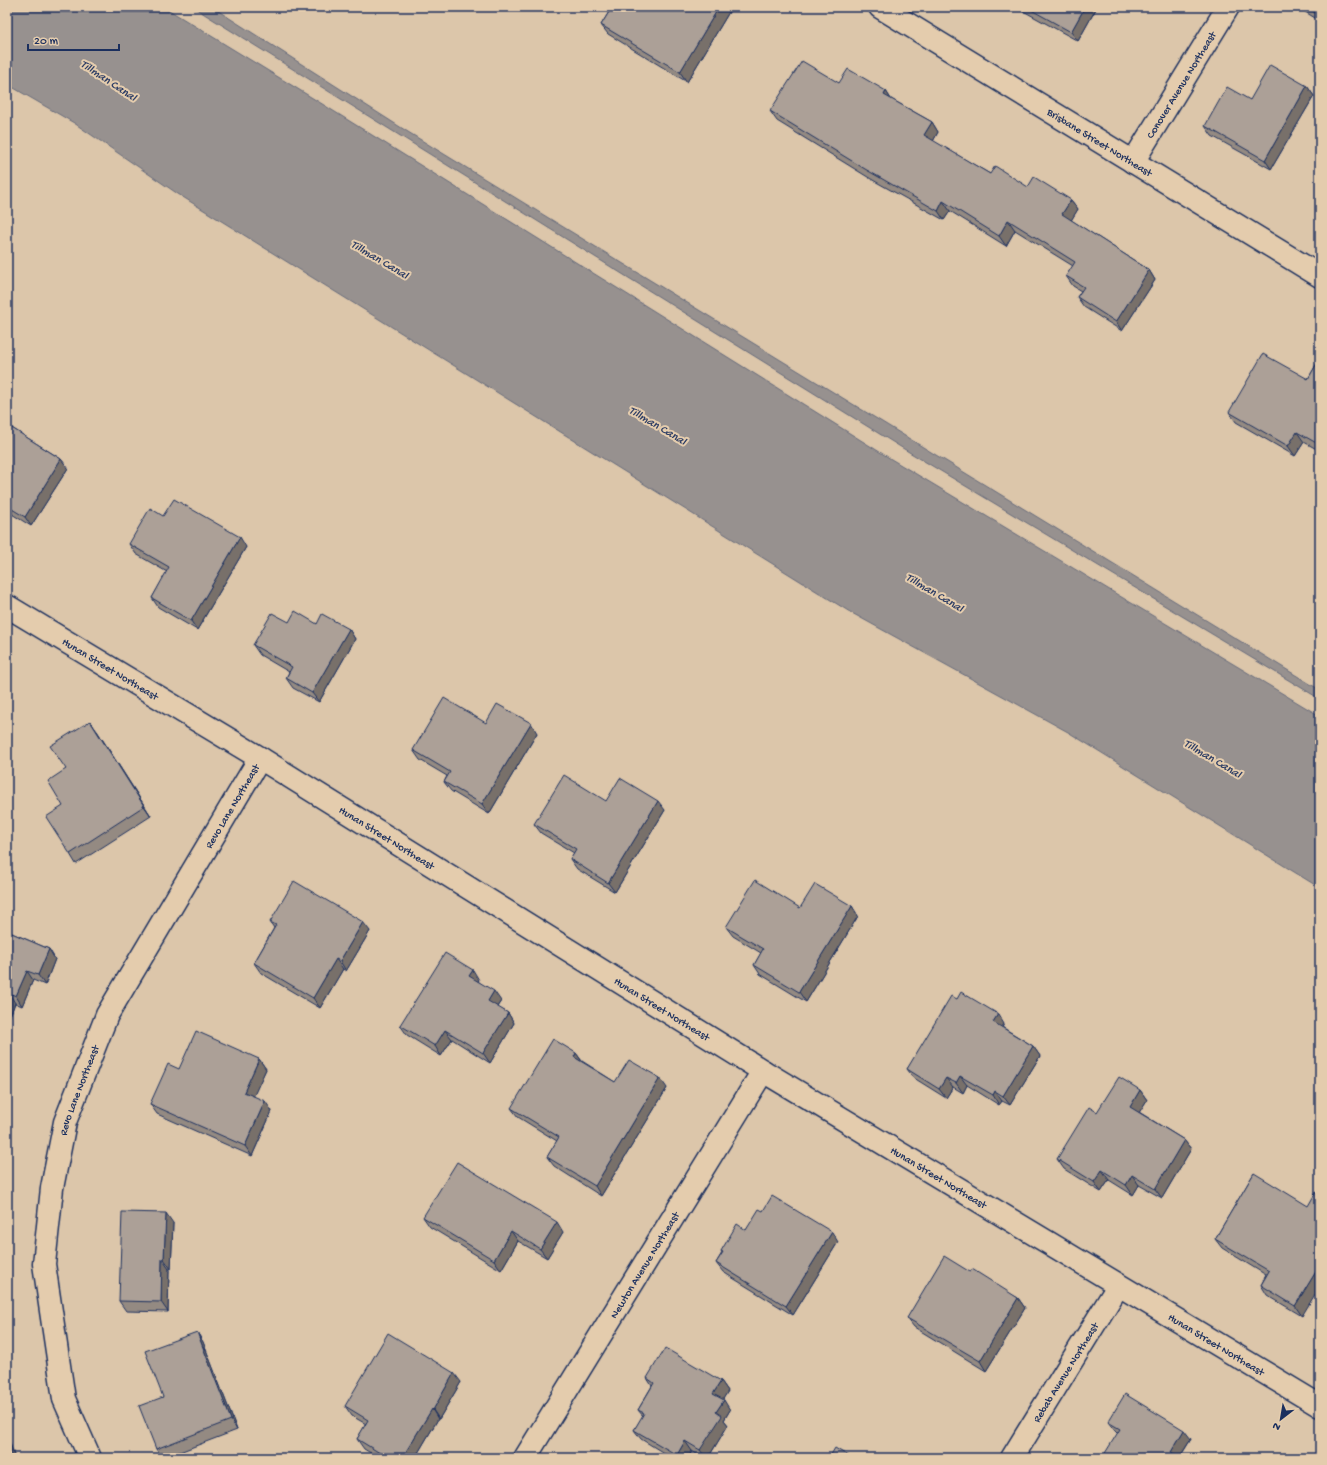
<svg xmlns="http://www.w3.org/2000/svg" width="1327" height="1465" viewBox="0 0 1327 1465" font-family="'Gochi Hand',sans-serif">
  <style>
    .water { fill: #97918f; stroke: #656a7b }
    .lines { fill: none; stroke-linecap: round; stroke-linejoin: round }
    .minor-casing { stroke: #1b2f5e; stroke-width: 25 }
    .minor { stroke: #e4ccad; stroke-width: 22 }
    .wall { fill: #948a82; stroke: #1b2f5e }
    .shaded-wall { fill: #78706a; stroke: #1b2f5e }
    .building { fill: #aca097; stroke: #1b2f5e }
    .labels { text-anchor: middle; stroke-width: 4; stroke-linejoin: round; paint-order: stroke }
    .street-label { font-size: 11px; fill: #1b2f5e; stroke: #e4ccad }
    .water-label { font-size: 12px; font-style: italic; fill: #2e3e65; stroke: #e4ccad }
  </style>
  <rect width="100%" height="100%" fill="#dcc6aa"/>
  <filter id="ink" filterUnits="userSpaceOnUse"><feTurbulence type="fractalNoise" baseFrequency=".025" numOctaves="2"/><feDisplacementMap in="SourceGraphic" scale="8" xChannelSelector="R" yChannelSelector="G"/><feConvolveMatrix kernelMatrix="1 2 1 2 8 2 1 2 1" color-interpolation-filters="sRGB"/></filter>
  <g filter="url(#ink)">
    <path class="water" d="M 7,7 L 164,7 L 319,102 L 891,459 L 1320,716 L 1320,888 L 1068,732 L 850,612 L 178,194 L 74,123 L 7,84 Z
      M 193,7 L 212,7 L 408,132 L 1320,690 L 1320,699 L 899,446 Z"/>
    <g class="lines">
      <g class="minor-casing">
        <g id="minor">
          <path id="s1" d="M 880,7 L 1320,276"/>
          <path id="s2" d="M 1133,162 L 1228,7"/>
          <path id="s3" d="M 7,606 L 260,758 L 763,1071 L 1320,1406"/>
          <path id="s4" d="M 90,1458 L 64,1399 L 44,1264 L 52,1188 L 65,1122 L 107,1015 L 260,758"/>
          <path id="s5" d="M 525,1458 L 763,1071"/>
          <path id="s6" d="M 1012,1458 L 1118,1286"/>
        </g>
      </g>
      <use href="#minor" class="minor"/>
    </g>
    <path class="wall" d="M 612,7 L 732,7 L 687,82 L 608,34 L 601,25 Z
      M 1016,7 L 1097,7 L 1078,41 Z
      M 1297,7 L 1320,7 L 1320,21 Z
      M 839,83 L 886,91 L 891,99 L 932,122 L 938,132 L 933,141 L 990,174 L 1028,187 L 1071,200 L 1078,209 L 1071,220 L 1149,270 L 1155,280 L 1122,331 L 1084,307 L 1077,297 L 1081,291 L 1073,286 L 1066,276 L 1073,266 L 1015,230 L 1006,246 L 950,211 L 944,220 L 871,179 L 777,121 L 770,111 Z
      M 1307,86 L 1314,96 L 1271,169 L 1212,136 L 1205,126 L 1250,100 Z
      M 1320,358 L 1320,451 L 1304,442 L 1295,456 L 1236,422 L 1229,412 L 1308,379 Z
      M 7,425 L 61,459 L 68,468 L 31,526 L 7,511 Z
      M 163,516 L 246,547 L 197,630 L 158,607 L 152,598 L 167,572 L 136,554 L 129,544 Z
      M 289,622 L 317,624 L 349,629 L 355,639 L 319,702 L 293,688 L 286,678 L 289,672 L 260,655 L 253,645 Z
      M 486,723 L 537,733 L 489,814 L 451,791 L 444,782 L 447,776 L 420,760 L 413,750 Z
      M 97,731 L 151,816 L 76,864 L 70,854 L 63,806 L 66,769 Z
      M 606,801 L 665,810 L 615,892 L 577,869 L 570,859 L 574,853 L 541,833 L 534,824 Z
      M 852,906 L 858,916 L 806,1002 L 760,974 L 754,965 L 761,953 L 733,936 L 726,927 L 800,908 Z
      M 270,922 L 370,931 L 346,971 L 343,969 L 320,1008 L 261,973 L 254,963 L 274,928 Z
      M 7,931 L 49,949 L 55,959 L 45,985 L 33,980 L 22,1006 L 15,1003 L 8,1021 L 7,1021 Z
      M 479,980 L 478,981 L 501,1001 L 497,1007 L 508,1013 L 514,1023 L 490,1063 L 452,1039 L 441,1056 L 407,1035 L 400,1025 Z
      M 957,999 L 1004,1024 L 1002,1027 L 1033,1046 L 1040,1056 L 1010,1105 L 1002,1101 L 999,1105 L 967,1085 L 963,1093 L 953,1087 L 946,1098 L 914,1078 L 907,1069 Z
      M 576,1053 L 582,1061 L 615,1082 L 667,1088 L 601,1196 L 554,1166 L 547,1157 L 557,1141 L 518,1117 L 511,1108 Z
      M 259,1059 L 266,1069 L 253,1096 L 272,1111 L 252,1156 L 157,1114 L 150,1104 L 179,1069 Z
      M 1140,1090 L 1147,1100 L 1139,1112 L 1184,1140 L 1191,1149 L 1162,1198 L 1139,1185 L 1133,1195 L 1109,1180 L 1101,1192 L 1064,1169 L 1057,1159 L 1097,1112 Z
      M 1254,1173 L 1302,1316 L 1267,1295 L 1261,1285 L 1266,1275 L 1222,1248 L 1215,1239 Z
      M 763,1211 L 838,1242 L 793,1315 L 723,1272 L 716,1263 L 722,1253 L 721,1251 L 746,1230 Z
      M 423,1217 L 563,1232 L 547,1258 L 518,1241 L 501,1270 L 430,1227 Z
      M 173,1223 L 171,1269 L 169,1269 L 168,1312 L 126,1311 L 119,1301 Z
      M 970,1272 L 1018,1298 L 1025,1308 L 986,1371 L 914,1327 L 907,1318 Z
      M 197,1332 L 203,1342 L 237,1430 L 164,1458 L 162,1458 L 156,1449 L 163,1397 Z
      M 647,1378 L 721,1381 L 728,1391 L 722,1400 L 730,1410 L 724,1420 L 728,1425 L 708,1458 L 703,1458 L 692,1451 L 688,1458 L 672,1458 L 641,1439 L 634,1430 L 643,1416 L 638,1410 L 652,1386 Z
      M 461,1382 L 439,1419 L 438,1419 L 415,1458 L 379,1458 L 364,1449 L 357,1439 L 366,1424 L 352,1416 L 345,1406 Z
      M 1108,1422 L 1191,1439 L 1180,1457 L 1117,1433 L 1115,1431 Z"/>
    <path class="shaded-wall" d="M 719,7 L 732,7 L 687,82 L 680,72 Z
      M 1085,7 L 1097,7 L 1078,41 L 1071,32 Z
      M 1307,86 L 1314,96 L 1271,169 L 1265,160 Z
      M 886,91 L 892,101 L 884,95 Z
      M 932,122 L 938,132 L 931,145 L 924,135 Z
      M 1071,200 L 1078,209 L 1069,224 L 1062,214 Z
      M 943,201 L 950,211 L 944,220 L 938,211 Z
      M 1008,220 L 1015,230 L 1006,246 L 999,236 Z
      M 1149,270 L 1155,280 L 1122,331 L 1116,322 Z
      M 1297,432 L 1304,442 L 1295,456 L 1288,446 Z
      M 61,459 L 68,468 L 31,526 L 25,517 Z
      M 240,537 L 246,547 L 197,630 L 191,621 Z
      M 349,629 L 355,639 L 319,702 L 312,693 Z
      M 90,721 L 97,731 L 151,816 L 144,806 Z
      M 531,723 L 537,733 L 489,814 L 482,804 Z
      M 658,801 L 665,810 L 615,892 L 608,883 Z
      M 852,906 L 858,916 L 806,1002 L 799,992 Z
      M 363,922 L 370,931 L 346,971 L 340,961 Z
      M 49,949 L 55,959 L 45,985 L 38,975 Z
      M 336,959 L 343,969 L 320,1008 L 313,998 Z
      M 473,970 L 479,980 L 476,985 L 469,976 Z
      M 27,971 L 33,980 L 22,1006 L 16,996 Z
      M 494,991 L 501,1001 L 494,1011 L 488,1001 Z
      M 9,993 L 15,1003 L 8,1021 L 7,1020 L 7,997 Z
      M 508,1013 L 514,1023 L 490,1063 L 483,1053 Z
      M 998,1014 L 1004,1024 L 1000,1031 L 993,1022 Z
      M 445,1030 L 452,1039 L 441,1056 L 435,1046 Z
      M 1033,1046 L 1040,1056 L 1010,1105 L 1003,1096 Z
      M 576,1053 L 583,1063 L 574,1057 Z
      M 259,1059 L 266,1069 L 251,1102 L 244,1092 Z
      M 960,1076 L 967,1085 L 963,1093 L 956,1083 Z
      M 660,1078 L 667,1088 L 601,1196 L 595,1186 Z
      M 946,1078 L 953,1087 L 946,1098 L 939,1089 Z
      M 1140,1090 L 1147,1100 L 1137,1116 L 1130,1107 Z
      M 995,1091 L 1002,1101 L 999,1105 L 993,1095 Z
      M 265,1101 L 272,1111 L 252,1156 L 245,1146 Z
      M 1184,1140 L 1191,1149 L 1162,1198 L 1155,1189 Z
      M 1102,1170 L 1109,1180 L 1101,1192 L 1094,1182 Z
      M 1132,1175 L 1139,1185 L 1133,1195 L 1126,1185 Z
      M 166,1213 L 173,1223 L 171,1269 L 164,1259 Z
      M 557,1222 L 563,1232 L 547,1258 L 540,1249 Z
      M 511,1231 L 518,1241 L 501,1270 L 494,1260 Z
      M 832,1232 L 838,1242 L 793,1315 L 786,1306 Z
      M 162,1259 L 169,1269 L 168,1312 L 161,1302 Z
      M 1320,1265 L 1320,1286 L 1302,1316 L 1295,1306 Z
      M 1018,1298 L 1025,1308 L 986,1371 L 980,1361 Z
      M 197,1332 L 203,1342 L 237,1430 L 231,1420 Z
      M 454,1373 L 461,1382 L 439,1419 L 433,1410 Z
      M 721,1381 L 728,1391 L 720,1404 L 713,1394 Z
      M 724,1400 L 730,1410 L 724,1420 L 728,1425 L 708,1458 L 706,1458 L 700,1450 L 716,1412 Z
      M 432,1409 L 438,1419 L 415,1458 L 402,1458 Z
      M 1184,1430 L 1191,1439 L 1179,1458 L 1171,1452 Z
      M 7,1434 L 15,1458 L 12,1458 L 7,1444 Z
      M 685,1441 L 692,1451 L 688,1458 L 679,1458 L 677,1455 Z"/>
    <path class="building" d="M 612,7 L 719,7 L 680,72 L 601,25 Z
      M 1026,7 L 1085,7 L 1071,32 Z
      M 1306,7 L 1320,7 L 1320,16 Z
      M 802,61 L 839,83 L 848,69 L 886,91 L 884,95 L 932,122 L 924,135 L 990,174 L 995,166 L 1028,187 L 1034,177 L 1071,200 L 1062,214 L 1149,270 L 1116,322 L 1077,297 L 1084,287 L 1066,276 L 1075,262 L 1008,220 L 999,236 L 943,201 L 938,211 L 865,169 L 770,111 Z
      M 1270,65 L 1307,86 L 1265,160 L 1205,126 L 1227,87 L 1250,100 Z
      M 1263,354 L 1308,379 L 1320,358 L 1320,445 L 1297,432 L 1288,446 L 1229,412 Z
      M 7,425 L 61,459 L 25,517 L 7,506 Z
      M 174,499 L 240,537 L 191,621 L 152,598 L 169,567 L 129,544 L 150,508 L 163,516 Z
      M 295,611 L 317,624 L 322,614 L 349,629 L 312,693 L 286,678 L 292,667 L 253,645 L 272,613 L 289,622 Z
      M 444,698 L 486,723 L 497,704 L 531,723 L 482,804 L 444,782 L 450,772 L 413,750 Z
      M 90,721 L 144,806 L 70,854 L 46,817 L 63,806 L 48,781 L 66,769 L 50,746 Z
      M 564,775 L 606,801 L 620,778 L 658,801 L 608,883 L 570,859 L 576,849 L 534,824 Z
      M 755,880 L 800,908 L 815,884 L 852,906 L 799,992 L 754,965 L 763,949 L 726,927 Z
      M 294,881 L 363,922 L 340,961 L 336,959 L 313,998 L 254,963 L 276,925 L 270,922 Z
      M 7,931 L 49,949 L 38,975 L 27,971 L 16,996 L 9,993 L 7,997 Z
      M 445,953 L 473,970 L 469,976 L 494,991 L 488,1001 L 508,1013 L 483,1053 L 445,1030 L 435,1046 L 400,1025 Z
      M 961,992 L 998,1014 L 993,1022 L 1033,1046 L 1003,1096 L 995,1091 L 993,1095 L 960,1076 L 956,1083 L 946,1078 L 939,1089 L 907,1069 L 951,996 L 957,999 Z
      M 196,1031 L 259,1059 L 244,1092 L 265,1101 L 245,1146 L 150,1104 L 168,1064 L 179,1069 Z
      M 553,1039 L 576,1053 L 574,1057 L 615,1082 L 629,1060 L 660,1078 L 595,1186 L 547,1157 L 559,1137 L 511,1108 Z
      M 1119,1077 L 1140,1090 L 1130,1107 L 1184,1140 L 1155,1189 L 1132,1175 L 1126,1185 L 1102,1170 L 1094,1182 L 1057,1159 L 1089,1107 L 1097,1112 Z
      M 457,1162 L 557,1222 L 540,1249 L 511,1231 L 494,1260 L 423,1217 Z
      M 1254,1173 L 1308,1206 L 1316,1192 L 1320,1194 L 1320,1265 L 1295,1306 L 1261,1285 L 1269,1271 L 1215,1239 Z
      M 772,1196 L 832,1232 L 786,1306 L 716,1263 L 723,1252 L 721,1251 L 737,1224 L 746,1230 L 759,1209 L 763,1211 Z
      M 122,1212 L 166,1213 L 164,1259 L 162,1259 L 161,1302 L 119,1301 Z
      M 944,1256 L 970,1272 L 972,1269 L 1018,1298 L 980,1361 L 907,1318 Z
      M 197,1332 L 231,1420 L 156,1449 L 139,1406 L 163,1397 L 145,1351 Z
      M 388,1333 L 454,1373 L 433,1410 L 432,1409 L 402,1458 L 388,1458 L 357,1439 L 368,1420 L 345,1406 Z
      M 665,1348 L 721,1381 L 713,1394 L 724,1400 L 716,1412 L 722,1416 L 700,1450 L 685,1441 L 677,1455 L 634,1430 L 644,1413 L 638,1410 L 654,1383 L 647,1378 Z
      M 1125,1394 L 1184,1430 L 1171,1452 L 1181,1458 L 1102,1458 L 1120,1429 L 1108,1422 Z
      M 7,1444 L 12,1458 L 7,1458 Z
      M 835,1448 L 852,1458 L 829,1458 Z"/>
  </g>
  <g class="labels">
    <g class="street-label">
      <text dy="4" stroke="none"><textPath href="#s2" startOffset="91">Conover Avenue Northeast</textPath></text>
      <text dy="4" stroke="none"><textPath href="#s1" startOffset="258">Brisbane Street Northeast</textPath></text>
      <text dy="4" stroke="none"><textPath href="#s3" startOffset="121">Hunan Street Northeast</textPath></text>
      <text dy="4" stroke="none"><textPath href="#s4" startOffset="703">Revo Lane Northeast</textPath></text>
      <text dy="4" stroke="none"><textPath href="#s3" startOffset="445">Hunan Street Northeast</textPath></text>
      <text dy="4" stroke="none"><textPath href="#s3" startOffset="769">Hunan Street Northeast</textPath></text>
      <text dy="4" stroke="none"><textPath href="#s4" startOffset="379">Revo Lane Northeast</textPath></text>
      <text dy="4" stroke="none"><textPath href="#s3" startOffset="1093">Hunan Street Northeast</textPath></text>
      <text dy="4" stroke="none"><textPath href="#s5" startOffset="227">Newton Avenue Northeast</textPath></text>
      <text dy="4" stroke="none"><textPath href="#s3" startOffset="1417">Hunan Street Northeast</textPath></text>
      <text dy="4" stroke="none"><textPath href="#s6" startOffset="101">Rebab Avenue Northeast</textPath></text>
    </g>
    <g class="water-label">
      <text transform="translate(109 80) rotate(34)" y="4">Tillman Canal</text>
      <text transform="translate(380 259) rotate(31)" y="4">Tillman Canal</text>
      <text transform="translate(658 425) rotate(31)" y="4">Tillman Canal</text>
      <text transform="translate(935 592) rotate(31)" y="4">Tillman Canal</text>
      <text transform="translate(1213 758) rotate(31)" y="4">Tillman Canal</text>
    </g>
  </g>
  <rect width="1327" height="1465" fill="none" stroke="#e4ccad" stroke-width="24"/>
  <rect x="12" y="12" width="1303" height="1441" fill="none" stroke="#1b2f5e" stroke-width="1.5" filter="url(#ink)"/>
  <g transform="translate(1281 1419) rotate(211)" stroke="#e4ccad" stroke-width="3" paint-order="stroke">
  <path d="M0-3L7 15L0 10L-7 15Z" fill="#1b2f5e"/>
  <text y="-6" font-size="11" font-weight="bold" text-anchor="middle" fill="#1b2f5e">N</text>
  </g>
  <path d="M28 44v6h91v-6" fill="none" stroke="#1b2f5e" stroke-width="2"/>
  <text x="34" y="44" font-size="12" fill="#1b2f5e" stroke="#e4ccad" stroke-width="3" paint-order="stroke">20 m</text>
</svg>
